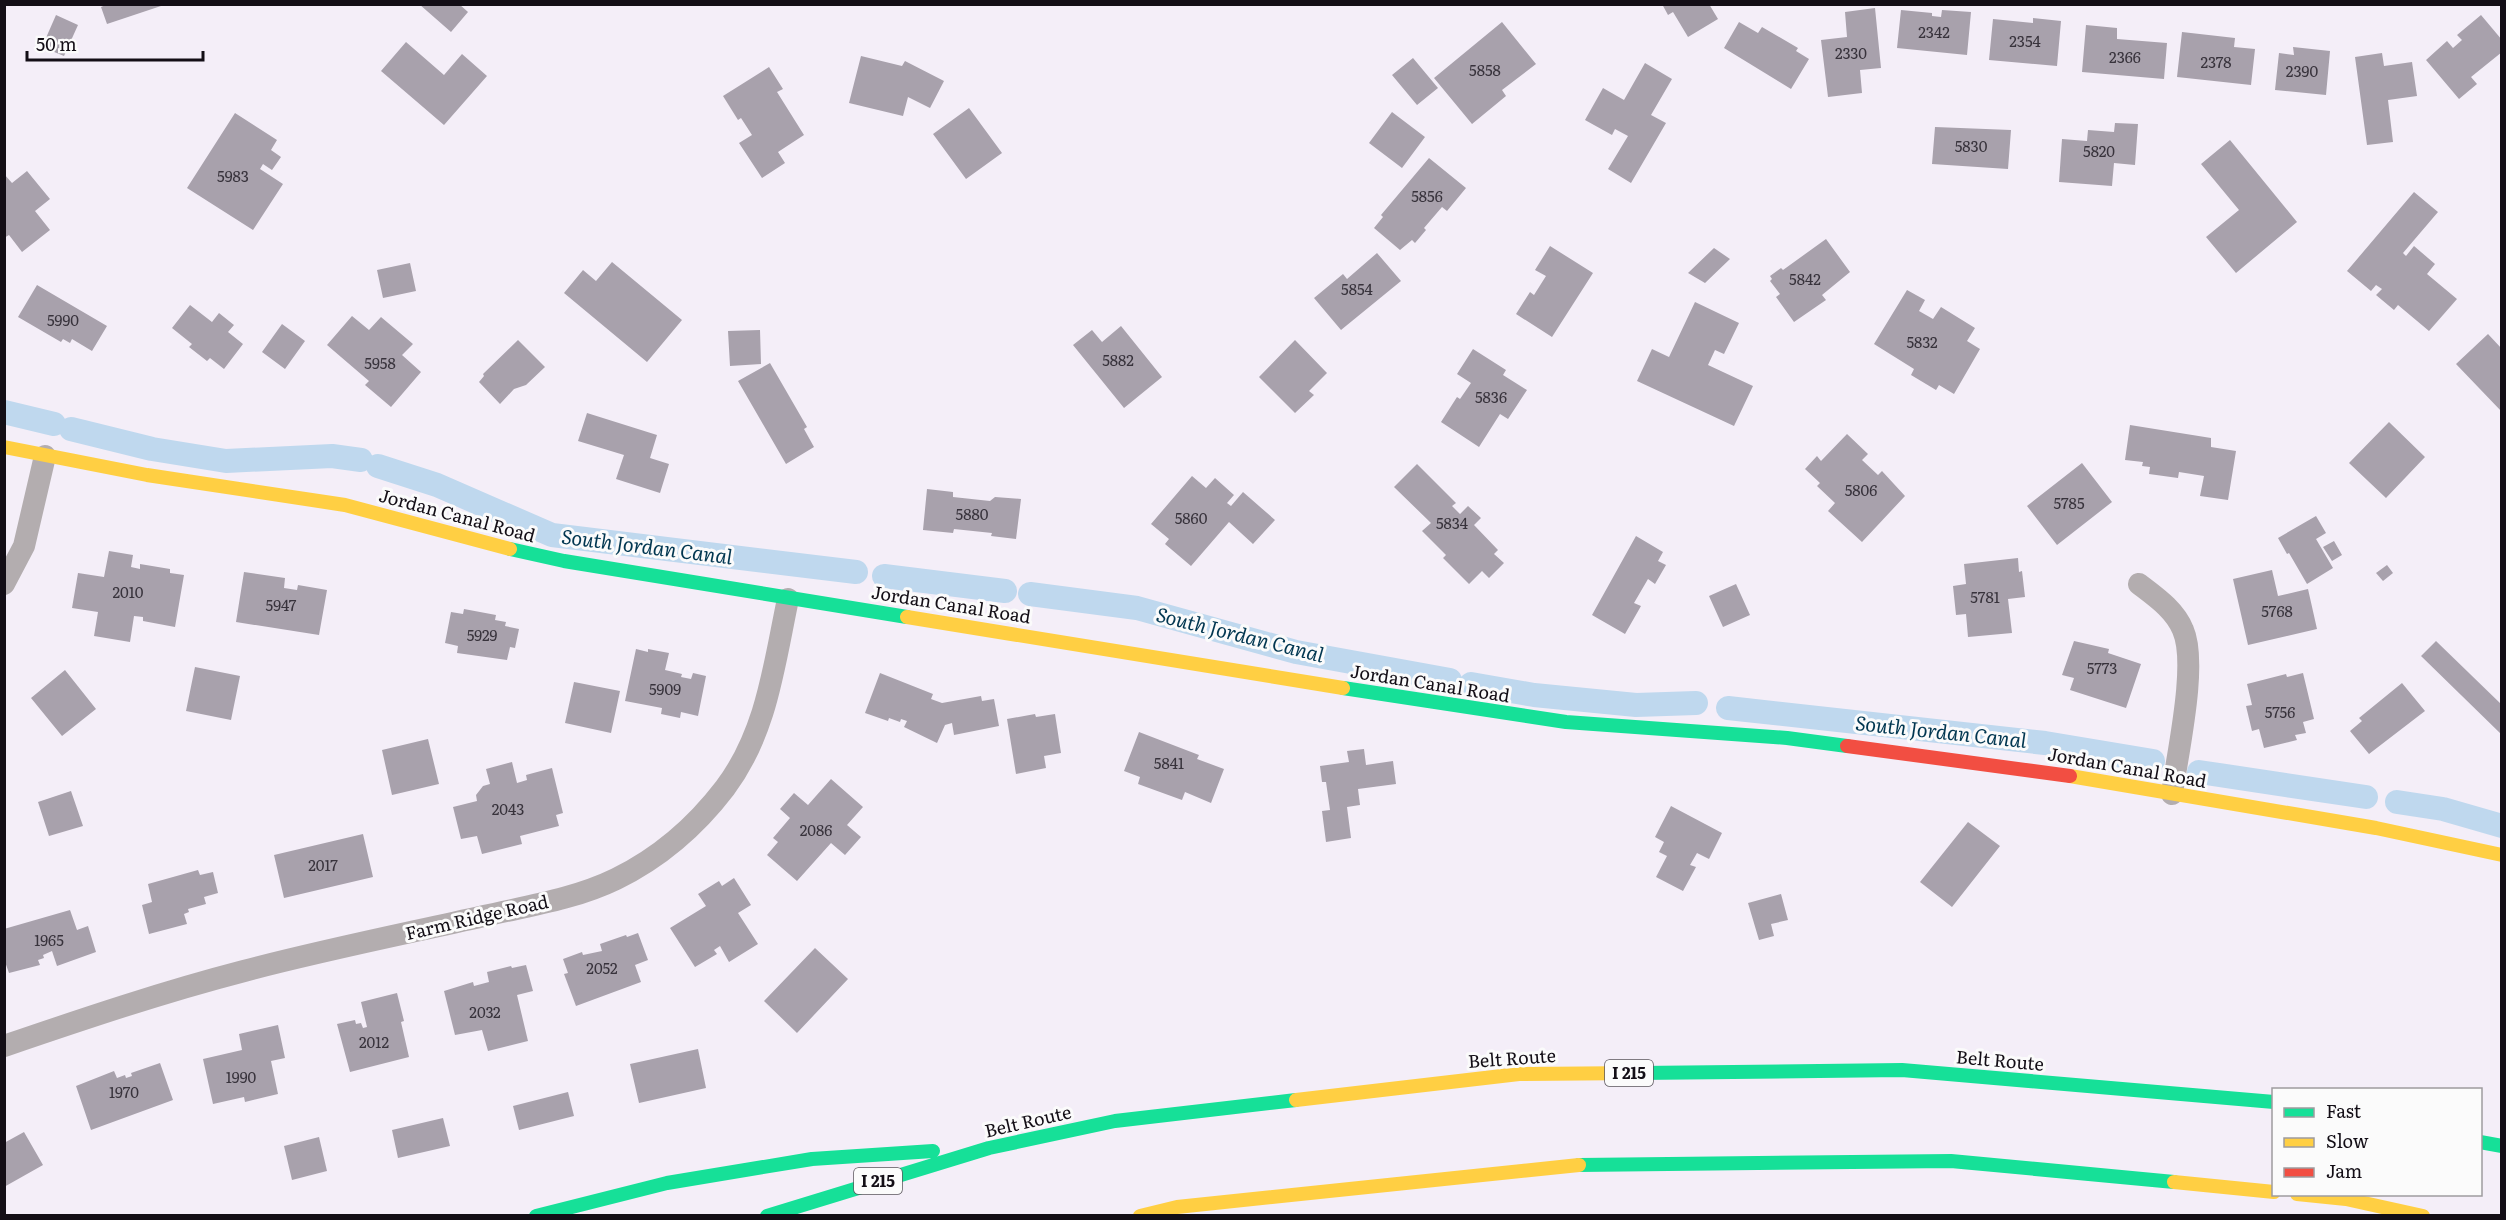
<svg xmlns="http://www.w3.org/2000/svg" width="2506" height="1220" viewBox="0 0 2506 1220" font-family="Literata,serif">
  <style>
    .lines { fill: none; stroke-linecap: round; stroke-linejoin: round }
    .canal { stroke: #bfd8ee; stroke-width: 24 }
    .building { fill: #a8a1ac }
    .street { stroke: #b3adaf; stroke-width: 22 }
    .fast { stroke: #16e098; stroke-width: 14 }
    .slow { stroke: #ffcf43; stroke-width: 14 }
    .jam { stroke: #f24e42; stroke-width: 14 }
    .labels { text-anchor: middle; stroke-width: 6; stroke-linejoin: round; paint-order: stroke }
    .number-label { font-size: 15px; fill: #38333c }
    .shield { fill: #fbfbfb; stroke: #59555b; stroke-width: 1.5 }
    .shield-label { font-size: 16px; font-weight: bold; fill: #130e16 }
    .street-label { font-size: 18px; fill: #130e16; stroke: #fbfbfb }
    .water-label { font-size: 20px; font-style: italic; fill: #023751; stroke: #fbfbfb }
  </style>
  <rect width="100%" height="100%" fill="#f4eef8"/>
  <g class="lines">
    <path class="canal" d="M 4,412 L 54,424
      M 71,429 L 152,449 L 226,461 L 332,456 L 361,460
      M 378,466 L 437,485 L 552,535 L 856,572
      M 884,576 L 1005,591
      M 1030,594 L 1137,608 L 1296,652 L 1450,680
      M 1471,684 L 1534,695 L 1636,705 L 1696,703
      M 1728,708 L 2045,743 L 2153,761
      M 2199,772 L 2366,797
      M 2397,802 L 2443,809 L 2502,826"/>
  </g>
  <path class="building" d="M 108,4 L 164,4 L 164,5 L 107,24 L 101,7 Z
    M 419,4 L 459,4 L 468,12 L 451,32 Z
    M 1662,4 L 1709,4 L 1718,19 L 1688,37 L 1673,12 L 1668,15 Z
    M 1875,8 L 1881,68 L 1860,70 L 1862,93 L 1828,97 L 1821,40 L 1847,37 L 1845,12 Z
    M 1901,10 L 1932,13 L 1932,16 L 1941,17 L 1942,10 L 1971,12 L 1967,55 L 1897,48 Z
    M 56,15 L 78,25 L 64,56 L 42,47 Z
    M 2481,15 L 2502,40 L 2502,52 L 2471,77 L 2477,84 L 2459,99 L 2426,60 L 2447,41 L 2453,48 L 2462,40 L 2457,35 Z
    M 2033,18 L 2061,21 L 2057,66 L 1989,60 L 1993,19 L 2033,23 Z
    M 1502,22 L 1536,64 L 1502,90 L 1506,96 L 1472,124 L 1434,78 Z
    M 1739,22 L 1758,33 L 1762,27 L 1798,48 L 1796,51 L 1809,59 L 1791,89 L 1724,48 Z
    M 2086,25 L 2117,28 L 2117,39 L 2167,43 L 2164,79 L 2082,72 Z
    M 2182,32 L 2235,38 L 2234,47 L 2255,49 L 2251,85 L 2177,77 Z
    M 406,42 L 444,75 L 462,54 L 487,76 L 444,125 L 381,71 Z
    M 2293,47 L 2330,51 L 2326,95 L 2275,90 L 2279,53 L 2294,55 Z
    M 2382,53 L 2384,66 L 2412,62 L 2417,96 L 2388,100 L 2393,142 L 2367,145 L 2355,57 Z
    M 861,56 L 902,66 L 905,61 L 944,81 L 930,108 L 908,97 L 903,116 L 849,103 Z
    M 1413,58 L 1438,88 L 1417,105 L 1392,75 Z
    M 1645,63 L 1672,79 L 1651,115 L 1666,123 L 1631,183 L 1608,169 L 1628,136 L 1615,129 L 1612,135 L 1585,120 L 1603,88 L 1624,100 Z
    M 769,67 L 783,89 L 777,92 L 804,135 L 778,152 L 785,163 L 762,178 L 739,143 L 752,135 L 741,118 L 738,120 L 723,96 Z
    M 969,108 L 1002,153 L 966,179 L 933,134 Z
    M 1392,112 L 1425,137 L 1402,168 L 1369,143 Z
    M 235,113 L 277,140 L 271,150 L 281,157 L 272,170 L 263,164 L 260,169 L 283,184 L 253,230 L 187,188 Z
    M 2115,123 L 2138,124 L 2135,165 L 2114,163 L 2112,186 L 2059,182 L 2062,139 L 2087,141 L 2088,130 L 2114,132 Z
    M 1935,127 L 2011,130 L 2008,169 L 1932,164 Z
    M 2230,140 L 2297,222 L 2236,273 L 2206,237 L 2239,210 L 2201,164 Z
    M 1429,158 L 1466,188 L 1447,211 L 1442,207 L 1424,228 L 1426,230 L 1415,243 L 1412,240 L 1400,250 L 1374,228 L 1383,217 L 1381,215 Z
    M 27,171 L 50,199 L 35,211 L 50,230 L 22,252 L 9,235 L 4,238 L 4,174 L 12,183 Z
    M 2414,192 L 2438,212 L 2403,253 L 2406,256 L 2414,246 L 2435,264 L 2427,274 L 2457,299 L 2429,331 L 2398,305 L 2394,310 L 2376,295 L 2382,289 L 2376,285 L 2371,291 L 2347,271 Z
    M 1826,239 L 1850,272 L 1822,295 L 1826,300 L 1794,322 L 1776,297 L 1780,294 L 1770,281 L 1772,279 L 1770,276 L 1781,268 L 1783,270 Z
    M 1550,246 L 1593,273 L 1552,337 L 1516,314 L 1530,292 L 1534,295 L 1546,276 L 1535,270 Z
    M 1714,248 L 1730,259 L 1705,283 L 1688,273 Z
    M 1377,253 L 1401,281 L 1341,330 L 1314,298 L 1343,274 L 1347,279 Z
    M 612,262 L 682,320 L 647,362 L 564,293 L 583,270 L 596,281 Z
    M 410,263 L 416,291 L 383,298 L 377,270 Z
    M 37,285 L 107,326 L 92,351 L 72,339 L 70,343 L 63,339 L 61,342 L 18,317 Z
    M 1907,290 L 1925,300 L 1919,311 L 1933,319 L 1941,307 L 1975,328 L 1967,341 L 1980,349 L 1954,394 L 1939,385 L 1936,390 L 1911,375 L 1914,369 L 1874,344 Z
    M 1695,302 L 1739,323 L 1724,354 L 1715,350 L 1708,365 L 1753,386 L 1734,426 L 1637,381 L 1652,349 L 1669,357 Z
    M 190,305 L 212,322 L 219,313 L 234,325 L 228,332 L 243,344 L 224,369 L 210,358 L 207,361 L 189,347 L 192,344 L 172,328 Z
    M 352,316 L 369,330 L 381,317 L 413,344 L 402,355 L 421,372 L 391,407 L 365,385 L 369,381 L 327,345 Z
    M 282,324 L 305,341 L 285,369 L 262,352 Z
    M 1121,326 L 1162,377 L 1124,408 L 1073,345 L 1092,330 L 1102,342 Z
    M 760,330 L 761,364 L 730,366 L 728,331 Z
    M 2488,334 L 2502,349 L 2502,412 L 2456,364 Z
    M 518,340 L 545,367 L 526,385 L 514,389 L 500,404 L 479,382 L 484,376 L 483,374 Z
    M 1295,340 L 1327,373 L 1309,391 L 1314,395 L 1295,413 L 1259,377 Z
    M 1473,349 L 1506,370 L 1503,375 L 1527,390 L 1508,419 L 1500,414 L 1479,447 L 1441,422 L 1457,397 L 1460,399 L 1471,383 L 1457,374 Z
    M 770,363 L 807,427 L 804,429 L 814,447 L 786,464 L 738,381 Z
    M 587,413 L 657,435 L 650,458 L 669,464 L 660,493 L 616,479 L 624,455 L 578,441 Z
    M 2389,422 L 2425,457 L 2386,498 L 2349,463 Z
    M 2130,425 L 2211,438 L 2211,447 L 2236,451 L 2228,500 L 2200,496 L 2204,476 L 2179,472 L 2178,478 L 2149,474 L 2150,467 L 2142,466 L 2143,462 L 2125,460 Z
    M 1847,434 L 1868,454 L 1862,460 L 1878,475 L 1882,471 L 1905,496 L 1862,542 L 1828,511 L 1835,503 L 1817,486 L 1820,483 L 1805,469 L 1817,456 L 1821,461 Z
    M 2082,463 L 2112,502 L 2057,545 L 2027,506 Z
    M 1417,464 L 1456,503 L 1452,506 L 1460,514 L 1468,506 L 1481,518 L 1474,525 L 1498,550 L 1494,554 L 1504,563 L 1489,578 L 1482,571 L 1469,584 L 1443,558 L 1446,555 L 1422,531 L 1431,523 L 1394,487 Z
    M 1192,476 L 1206,488 L 1215,478 L 1234,495 L 1227,503 L 1231,506 L 1243,492 L 1275,520 L 1253,544 L 1229,522 L 1191,566 L 1165,544 L 1169,539 L 1151,524 Z
    M 927,489 L 953,492 L 953,497 L 990,501 L 995,497 L 1021,499 L 1016,539 L 991,536 L 992,533 L 954,529 L 953,533 L 923,530 Z
    M 2316,516 L 2326,533 L 2316,539 L 2333,568 L 2307,584 L 2289,553 L 2287,554 L 2278,538 Z
    M 1636,536 L 1663,552 L 1658,561 L 1666,565 L 1655,584 L 1648,579 L 1634,603 L 1641,606 L 1625,634 L 1592,615 Z
    M 2334,541 L 2342,555 L 2332,561 L 2323,547 Z
    M 109,551 L 133,555 L 131,567 L 140,569 L 140,564 L 170,569 L 170,573 L 184,575 L 175,627 L 143,621 L 143,617 L 134,616 L 130,642 L 94,636 L 98,612 L 72,608 L 78,573 L 104,577 Z
    M 2018,558 L 2019,572 L 2022,571 L 2025,597 L 2008,599 L 2012,633 L 1968,637 L 1966,614 L 1956,615 L 1953,586 L 1966,584 L 1964,564 Z
    M 2387,565 L 2393,573 L 2383,581 L 2376,573 Z
    M 2272,570 L 2278,596 L 2308,589 L 2317,629 L 2248,645 L 2233,579 Z
    M 244,572 L 285,578 L 284,588 L 297,590 L 298,585 L 327,590 L 319,635 L 236,622 Z
    M 1736,584 L 1750,615 L 1723,627 L 1709,596 Z
    M 464,609 L 496,615 L 495,620 L 506,622 L 505,626 L 519,629 L 515,648 L 510,647 L 507,660 L 457,653 L 458,646 L 445,643 L 451,612 L 463,614 Z
    M 2074,641 L 2109,649 L 2108,653 L 2141,664 L 2126,708 L 2070,690 L 2074,678 L 2062,675 Z
    M 2436,641 L 2502,705 L 2502,735 L 2421,656 Z
    M 636,649 L 648,652 L 648,649 L 669,653 L 665,670 L 682,674 L 681,677 L 691,679 L 693,673 L 706,676 L 698,716 L 681,712 L 680,718 L 661,714 L 662,708 L 625,701 Z
    M 195,667 L 240,676 L 231,720 L 186,711 Z
    M 65,670 L 96,709 L 62,736 L 31,698 Z
    M 880,673 L 933,694 L 931,699 L 942,703 L 981,696 L 982,701 L 994,699 L 999,726 L 954,735 L 952,723 L 945,725 L 937,743 L 904,727 L 907,721 L 901,719 L 900,722 L 889,718 L 888,721 L 865,713 Z
    M 2303,673 L 2314,719 L 2303,722 L 2306,733 L 2295,735 L 2297,740 L 2264,748 L 2259,729 L 2252,731 L 2246,706 L 2252,705 L 2247,684 L 2286,674 L 2287,677 Z
    M 574,682 L 620,691 L 611,733 L 565,723 Z
    M 2402,683 L 2425,711 L 2369,754 L 2350,731 L 2362,721 L 2359,718 Z
    M 1035,714 L 1036,717 L 1055,714 L 1061,753 L 1044,756 L 1046,768 L 1016,774 L 1007,719 Z
    M 1139,732 L 1199,755 L 1197,759 L 1224,769 L 1211,803 L 1185,792 L 1182,800 L 1138,784 L 1140,777 L 1124,771 Z
    M 428,739 L 439,784 L 392,795 L 382,750 Z
    M 1364,749 L 1366,765 L 1393,761 L 1396,784 L 1358,789 L 1360,805 L 1347,807 L 1351,838 L 1326,842 L 1322,811 L 1330,810 L 1326,782 L 1322,782 L 1320,766 L 1349,762 L 1347,751 Z
    M 512,762 L 517,783 L 527,780 L 526,775 L 552,768 L 563,813 L 556,815 L 559,826 L 520,836 L 522,844 L 482,854 L 477,836 L 461,839 L 453,807 L 477,801 L 476,795 L 483,786 L 490,784 L 486,769 Z
    M 831,779 L 863,807 L 847,825 L 861,837 L 845,855 L 831,843 L 797,881 L 767,855 L 778,842 L 773,838 L 790,818 L 780,809 L 794,793 L 808,805 Z
    M 71,791 L 83,826 L 49,836 L 38,802 Z
    M 1671,806 L 1722,833 L 1709,859 L 1697,853 L 1690,865 L 1696,867 L 1683,891 L 1656,877 L 1667,856 L 1659,852 L 1664,842 L 1655,837 Z
    M 1968,822 L 2000,846 L 1952,907 L 1920,882 Z
    M 363,834 L 373,877 L 284,898 L 274,855 Z
    M 198,870 L 200,875 L 213,872 L 218,893 L 204,897 L 206,904 L 188,909 L 189,912 L 184,914 L 187,924 L 149,934 L 142,905 L 152,902 L 148,884 Z
    M 734,878 L 751,905 L 738,913 L 758,944 L 729,962 L 720,946 L 714,950 L 717,954 L 695,967 L 670,928 L 706,906 L 698,894 L 719,881 L 722,886 Z
    M 1781,894 L 1788,920 L 1771,924 L 1774,936 L 1759,940 L 1748,903 Z
    M 70,910 L 77,930 L 88,926 L 96,952 L 57,966 L 52,951 L 43,955 L 44,958 L 38,960 L 40,965 L 9,973 L 4,959 L 4,929 Z
    M 638,933 L 648,960 L 635,965 L 641,982 L 576,1006 L 564,974 L 568,973 L 563,959 L 582,952 L 583,955 L 602,951 L 600,944 L 626,935 L 627,937 Z
    M 815,948 L 848,979 L 797,1033 L 764,1001 Z
    M 526,965 L 533,991 L 517,995 L 528,1041 L 488,1051 L 482,1030 L 455,1035 L 444,991 L 473,982 L 474,986 L 489,982 L 487,972 L 511,966 L 512,968 Z
    M 397,993 L 404,1021 L 401,1022 L 409,1057 L 350,1072 L 337,1024 L 355,1020 L 356,1024 L 361,1023 L 363,1028 L 367,1027 L 361,1002 Z
    M 278,1025 L 285,1058 L 271,1061 L 278,1094 L 245,1102 L 244,1097 L 213,1104 L 203,1059 L 242,1050 L 239,1034 Z
    M 698,1049 L 706,1088 L 639,1103 L 630,1064 Z
    M 160,1063 L 173,1100 L 91,1130 L 76,1086 L 114,1071 L 117,1078 L 125,1075 L 126,1078 L 132,1076 L 131,1073 Z
    M 568,1092 L 574,1116 L 519,1130 L 513,1106 Z
    M 443,1118 L 450,1146 L 398,1158 L 392,1130 Z
    M 24,1132 L 43,1165 L 4,1187 L 4,1143 Z
    M 319,1137 L 327,1171 L 292,1180 L 284,1146 Z"/>
  <g class="lines">
    <path class="street" d="M 4,584 L 24,546 L 45,456
      M 2139,584 C 2156,597 2175,610 2183,630 C 2198,664 2177,755 2172,794
      M 4,1046 C 83,1019 163,992 244,971 C 323,950 404,934 484,916 C 528,906 575,899 616,879 C 659,858 696,826 725,788 C 767,732 774,665 788,599"/>
    <path class="fast" d="M 510,549 L 564,561 L 907,617
      M 1343,688 L 1566,722 L 1787,738 L 1847,746
      M 1639,1073 L 1902,1070 L 2274,1102
      M 2480,1142 L 2502,1146
      M 1579,1165 L 1951,1161 L 2174,1182
      M 536,1216 L 667,1183 L 812,1159 L 933,1151
      M 767,1216 L 989,1148 L 1115,1121 L 1296,1100"/>
    <path class="slow" d="M 4,447 L 147,475 L 345,505 L 510,549
      M 907,617 L 1343,688
      M 2070,776 L 2376,828 L 2502,855
      M 1296,1100 L 1519,1074 L 1639,1073
      M 2174,1182 L 2274,1192
      M 2297,1194 L 2346,1199 L 2423,1216
      M 1140,1216 L 1177,1207 L 1579,1165"/>
    <path class="jam" d="M 1847,746 L 2070,776"/>
  </g>
  <g class="labels">
    <g class="number-label">
      <text x="1934" y="38">2342</text>
      <text x="2025" y="47">2354</text>
      <text x="1851" y="59">2330</text>
      <text x="2125" y="63">2366</text>
      <text x="2216" y="68">2378</text>
      <text x="1485" y="76">5858</text>
      <text x="2302" y="77">2390</text>
      <text x="1971" y="152">5830</text>
      <text x="2099" y="157">5820</text>
      <text x="233" y="182">5983</text>
      <text x="1427" y="202">5856</text>
      <text x="1805" y="285">5842</text>
      <text x="1357" y="295">5854</text>
      <text x="63" y="326">5990</text>
      <text x="1922" y="348">5832</text>
      <text x="1118" y="366">5882</text>
      <text x="380" y="369">5958</text>
      <text x="1491" y="403">5836</text>
      <text x="1861" y="496">5806</text>
      <text x="2069" y="509">5785</text>
      <text x="972" y="520">5880</text>
      <text x="1191" y="524">5860</text>
      <text x="1452" y="529">5834</text>
      <text x="128" y="598">2010</text>
      <text x="1985" y="603">5781</text>
      <text x="281" y="611">5947</text>
      <text x="2277" y="617">5768</text>
      <text x="482" y="641">5929</text>
      <text x="2102" y="674">5773</text>
      <text x="665" y="695">5909</text>
      <text x="2280" y="718">5756</text>
      <text x="1169" y="769">5841</text>
      <text x="508" y="815">2043</text>
      <text x="816" y="836">2086</text>
      <text x="323" y="871">2017</text>
      <text x="49" y="946">1965</text>
      <text x="602" y="974">2052</text>
      <text x="485" y="1018">2032</text>
      <text x="374" y="1048">2012</text>
      <text x="241" y="1083">1990</text>
      <text x="124" y="1098">1970</text>
    </g>
    <g class="shield">
      <rect x="1605" y="1060" width="48" height="26" rx="4.5"/>
      <rect x="854" y="1168" width="48" height="26" rx="4.5"/>
    </g>
    <g class="shield-label">
      <text x="1629" y="1079">I 215</text>
      <text x="878" y="1187">I 215</text>
    </g>
    <g class="street-label">
      <text transform="translate(457 516) rotate(15)" y="6">Jordan Canal Road</text>
      <text transform="translate(951 605) rotate(9)" y="6">Jordan Canal Road</text>
      <text transform="translate(1430 684) rotate(9)" y="6">Jordan Canal Road</text>
      <text transform="translate(2127 768) rotate(10)" y="6">Jordan Canal Road</text>
      <text transform="translate(477 918) rotate(-13)" y="6">Farm Ridge Road</text>
      <text transform="translate(1512 1059) rotate(-4)" y="6">Belt Route</text>
      <text transform="translate(2000 1061) rotate(5)" y="6">Belt Route</text>
      <text transform="translate(1028 1122) rotate(-13)" y="6">Belt Route</text>
    </g>
    <g class="water-label">
      <text transform="translate(647 547) rotate(7)" y="7">South Jordan Canal</text>
      <text transform="translate(1240 635) rotate(14)" y="7">South Jordan Canal</text>
      <text transform="translate(1941 732) rotate(6)" y="7">South Jordan Canal</text>
    </g>
  </g>
  <rect width="2506" height="1220" fill="none" stroke="#130e16" stroke-width="12"/>
  <rect x="2272" y="1088" width="210" height="108" fill="#fbfbfb" stroke="#9e9c9f" stroke-width="1.5"/>
  <rect x="2284" y="1108" width="30" height="9" fill="#16e098" stroke="#9e9c9f" stroke-width="1.5"/>
  <text x="2326" y="1118" font-size="18" fill="#130e16">Fast</text>
  <rect x="2284" y="1138" width="30" height="9" fill="#ffcf43" stroke="#9e9c9f" stroke-width="1.5"/>
  <text x="2326" y="1148" font-size="18" fill="#130e16">Slow</text>
  <rect x="2284" y="1168" width="30" height="9" fill="#f24e42" stroke="#9e9c9f" stroke-width="1.5"/>
  <text x="2326" y="1178" font-size="18" fill="#130e16">Jam</text>
  <path d="M27 51v9h176v-9" fill="none" stroke="#130e16" stroke-width="3"/>
  <text x="36" y="51" font-size="18" fill="#130e16" stroke="#fbfbfb" stroke-width="4.5" paint-order="stroke">50 m</text>
</svg>
